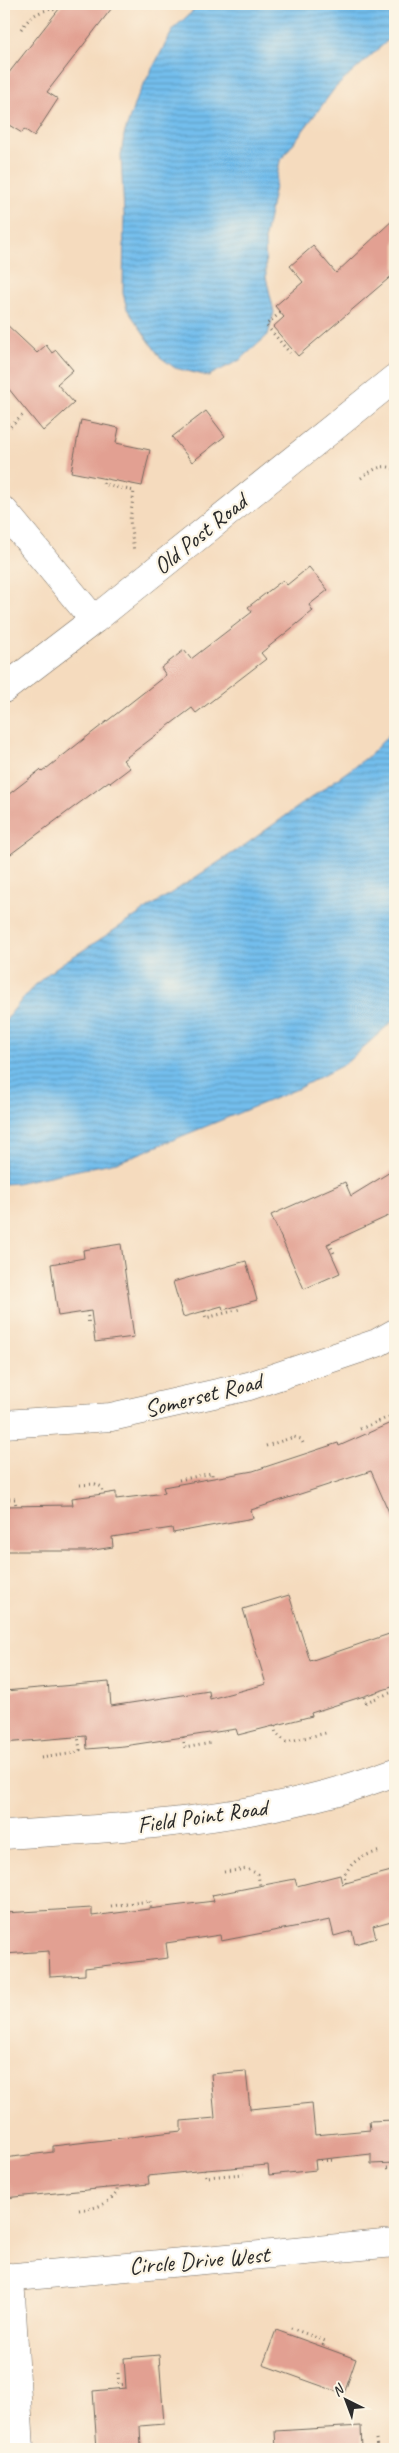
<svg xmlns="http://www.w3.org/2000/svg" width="399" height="2453" viewBox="0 0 399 2453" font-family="Caveat,sans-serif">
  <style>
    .water { fill: url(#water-rules); stroke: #4f748c }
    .building { fill: #e2a092 }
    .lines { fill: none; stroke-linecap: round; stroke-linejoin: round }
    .minor-casing { stroke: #72695e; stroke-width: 29 }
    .path { stroke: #72695e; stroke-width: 3; stroke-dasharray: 1 4; stroke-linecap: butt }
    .minor { stroke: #fff; stroke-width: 28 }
    .labels { text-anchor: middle; stroke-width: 4.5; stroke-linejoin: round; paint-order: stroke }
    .street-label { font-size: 24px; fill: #2b2b2b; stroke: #fcf5e5 }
  </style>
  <defs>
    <pattern id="water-rules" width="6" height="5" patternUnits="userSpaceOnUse" patternTransform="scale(1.25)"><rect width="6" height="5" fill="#73beed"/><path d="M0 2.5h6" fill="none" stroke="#5f9bc0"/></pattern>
  </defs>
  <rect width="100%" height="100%" fill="#fcf5e5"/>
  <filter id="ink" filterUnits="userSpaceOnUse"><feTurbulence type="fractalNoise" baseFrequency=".02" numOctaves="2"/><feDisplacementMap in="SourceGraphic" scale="10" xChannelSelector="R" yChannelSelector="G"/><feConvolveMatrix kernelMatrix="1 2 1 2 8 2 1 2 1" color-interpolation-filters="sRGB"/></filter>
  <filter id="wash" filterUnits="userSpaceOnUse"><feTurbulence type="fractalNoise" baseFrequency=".0096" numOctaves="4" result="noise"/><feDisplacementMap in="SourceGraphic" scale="20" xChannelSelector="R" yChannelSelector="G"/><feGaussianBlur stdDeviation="1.12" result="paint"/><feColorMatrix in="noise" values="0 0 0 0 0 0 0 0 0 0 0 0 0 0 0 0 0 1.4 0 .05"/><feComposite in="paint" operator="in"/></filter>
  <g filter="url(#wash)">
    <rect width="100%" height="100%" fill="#f5dbbe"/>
    <path class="water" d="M 201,4 L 395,4 L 395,34 L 335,88 L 280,161 L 265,237 L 266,277 L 274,312 L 268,335 L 240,360 L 208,376 L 175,368 L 160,357 L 127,309 L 123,293 L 124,214 L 121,156 L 124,135 L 136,99 L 174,28 Z
      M 395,728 L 395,1019 L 345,1064 L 295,1090 L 121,1161 L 16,1183 L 4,1184 L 4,1023 C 25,993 46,971 79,953 L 245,845 L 369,756 Z"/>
    <g id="blocks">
      <path class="building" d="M 63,4 L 115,4 L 47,92 L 58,99 L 34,136 L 24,129 L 22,133 L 4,122 L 4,79 Z
        M 395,218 L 395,273 L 298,356 L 273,327 L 284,317 L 275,306 L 303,282 L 290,266 L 313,246 L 336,273 Z
        M 4,322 L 37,353 L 46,345 L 52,353 L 56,350 L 73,370 L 57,384 L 74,403 L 43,431 L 4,383 Z
        M 206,411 L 225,436 L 192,462 L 172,437 Z
        M 81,420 L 119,428 L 116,443 L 150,450 L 142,486 L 71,472 Z
        M 309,567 L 328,590 L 309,605 L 313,611 L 261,653 L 266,659 L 196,713 L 192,708 L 123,760 L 130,768 L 110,783 L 109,781 L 4,859 L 4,798 L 40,770 L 42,772 L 166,675 L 161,668 L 184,650 L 191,659 L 252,612 L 248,607 L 283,580 L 287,585 Z
        M 395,1169 L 395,1213 L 327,1244 L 340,1273 L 304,1289 L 271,1215 L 345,1182 L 351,1196 Z
        M 121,1244 L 134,1337 L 95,1342 L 91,1311 L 58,1316 L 51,1264 L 84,1258 L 83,1250 Z
        M 246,1261 L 257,1300 L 223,1310 L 222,1306 L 183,1317 L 173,1282 Z
        M 395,1421 L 395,1526 L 371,1471 L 251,1510 L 253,1518 L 173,1533 L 172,1528 L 112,1537 L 113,1547 L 88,1551 L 4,1551 L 4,1506 L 73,1505 L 72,1498 L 103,1494 L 116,1492 L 116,1499 L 165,1493 L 163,1487 L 253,1471 L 338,1443 L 339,1446 Z
        M 289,1595 L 310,1661 L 395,1632 L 395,1686 L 311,1713 L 312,1716 L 238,1735 L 236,1729 L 124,1746 L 87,1749 L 86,1736 L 4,1743 L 4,1691 L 109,1682 L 111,1706 L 209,1691 L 210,1699 L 266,1684 L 243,1609 Z
        M 395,1870 L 395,1920 L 373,1926 L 376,1938 L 355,1944 L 352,1931 L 334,1936 L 330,1920 L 221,1941 L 220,1935 L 166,1943 L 168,1958 L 85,1968 L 85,1975 L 50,1977 L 49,1951 L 4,1954 L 4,1913 L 92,1908 L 92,1916 L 214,1901 L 212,1895 L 295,1879 L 297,1886 L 340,1875 L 342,1884 Z
        M 246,2071 L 250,2109 L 312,2103 L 315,2135 L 370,2130 L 369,2121 L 395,2120 L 395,2163 L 371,2164 L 371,2154 L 315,2160 L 316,2170 L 269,2175 L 268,2165 L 206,2170 L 148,2176 L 149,2184 L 4,2198 L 4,2158 L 53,2152 L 53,2146 L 181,2131 L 181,2121 L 215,2118 L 211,2074 Z
        M 276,2330 L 356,2359 L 344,2394 L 263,2365 Z
        M 159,2355 L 164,2424 L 140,2426 L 141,2449 L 97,2449 L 93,2391 L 126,2388 L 124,2358 Z
        M 361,2426 L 362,2449 L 276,2449 L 275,2431 Z"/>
    </g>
  </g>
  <g filter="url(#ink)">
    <use href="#blocks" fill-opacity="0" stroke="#72695e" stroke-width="1"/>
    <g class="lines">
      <g class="minor-casing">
        <path id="minor" d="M 4,511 L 94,620
          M 4,689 L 94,620 L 395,378
          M 4,1424 L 111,1417 L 249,1386 L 377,1343 L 395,1333
          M 4,1835 C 112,1829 222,1822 327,1794 C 350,1788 373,1780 395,1772
          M 10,2277 L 20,2449
          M 4,2278 L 395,2243"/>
      </g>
      <path class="path" d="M 21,29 C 30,17 37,11 53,9 L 57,12
        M 280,313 L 266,325 L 290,353
        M 4,420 L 10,427 L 24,414
        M 105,478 L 103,484 L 134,491 L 130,520 L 134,552
        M 361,478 C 373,470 381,463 395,469
        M 329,1243 L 335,1255
        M 87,1311 L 89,1325
        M 204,1311 L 206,1318 L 240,1309
        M 360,1429 L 389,1417 L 392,1423
        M 266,1446 L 294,1437 L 301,1439 L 304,1445
        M 179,1480 L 212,1473 L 212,1477
        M 80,1485 L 95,1484 L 102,1487 L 103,1494
        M 4,1499 L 15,1499 L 16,1506
        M 364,1697 L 366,1702 L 395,1691
        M 274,1726 L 276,1733 L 286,1742 L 326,1733
        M 183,1737 L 185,1748 L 211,1743
        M 41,1758 L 75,1753 L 80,1750 L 78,1736
        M 4,1766 L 5,1766
        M 224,1872 L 247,1869 L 258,1874 L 260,1886
        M 346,1883 L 344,1875 C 355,1858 362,1856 381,1851
        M 111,1906 L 150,1901 L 151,1909
        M 318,2159 L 318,2161 L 335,2160
        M 387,2168 L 395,2167
        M 205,2170 L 206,2177 L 244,2174
        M 79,2210 C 95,2208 107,2206 117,2192 L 117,2188
        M 291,2328 L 325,2341 L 322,2347
        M 118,2373 L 119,2385 L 126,2384
        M 376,2439 L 377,2449"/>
      <use href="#minor" class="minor"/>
    </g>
  </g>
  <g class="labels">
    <g class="street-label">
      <text transform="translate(200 534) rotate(-39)" y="8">Old Post Road</text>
      <text transform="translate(203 1395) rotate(-14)" y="8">Somerset Road</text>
      <text transform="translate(202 1816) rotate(-8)" y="8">Field Point Road</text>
      <text transform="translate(199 2260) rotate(-5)" y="8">Circle Drive West</text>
    </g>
  </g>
  <rect width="399" height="2453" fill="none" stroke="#fcf5e5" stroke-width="20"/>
  <g transform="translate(346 2400) rotate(318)" stroke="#fcf5e5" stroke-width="4" paint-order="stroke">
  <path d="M0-4L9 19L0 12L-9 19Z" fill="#2b2b2b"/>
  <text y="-8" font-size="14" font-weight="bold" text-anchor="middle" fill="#2b2b2b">N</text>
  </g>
</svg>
